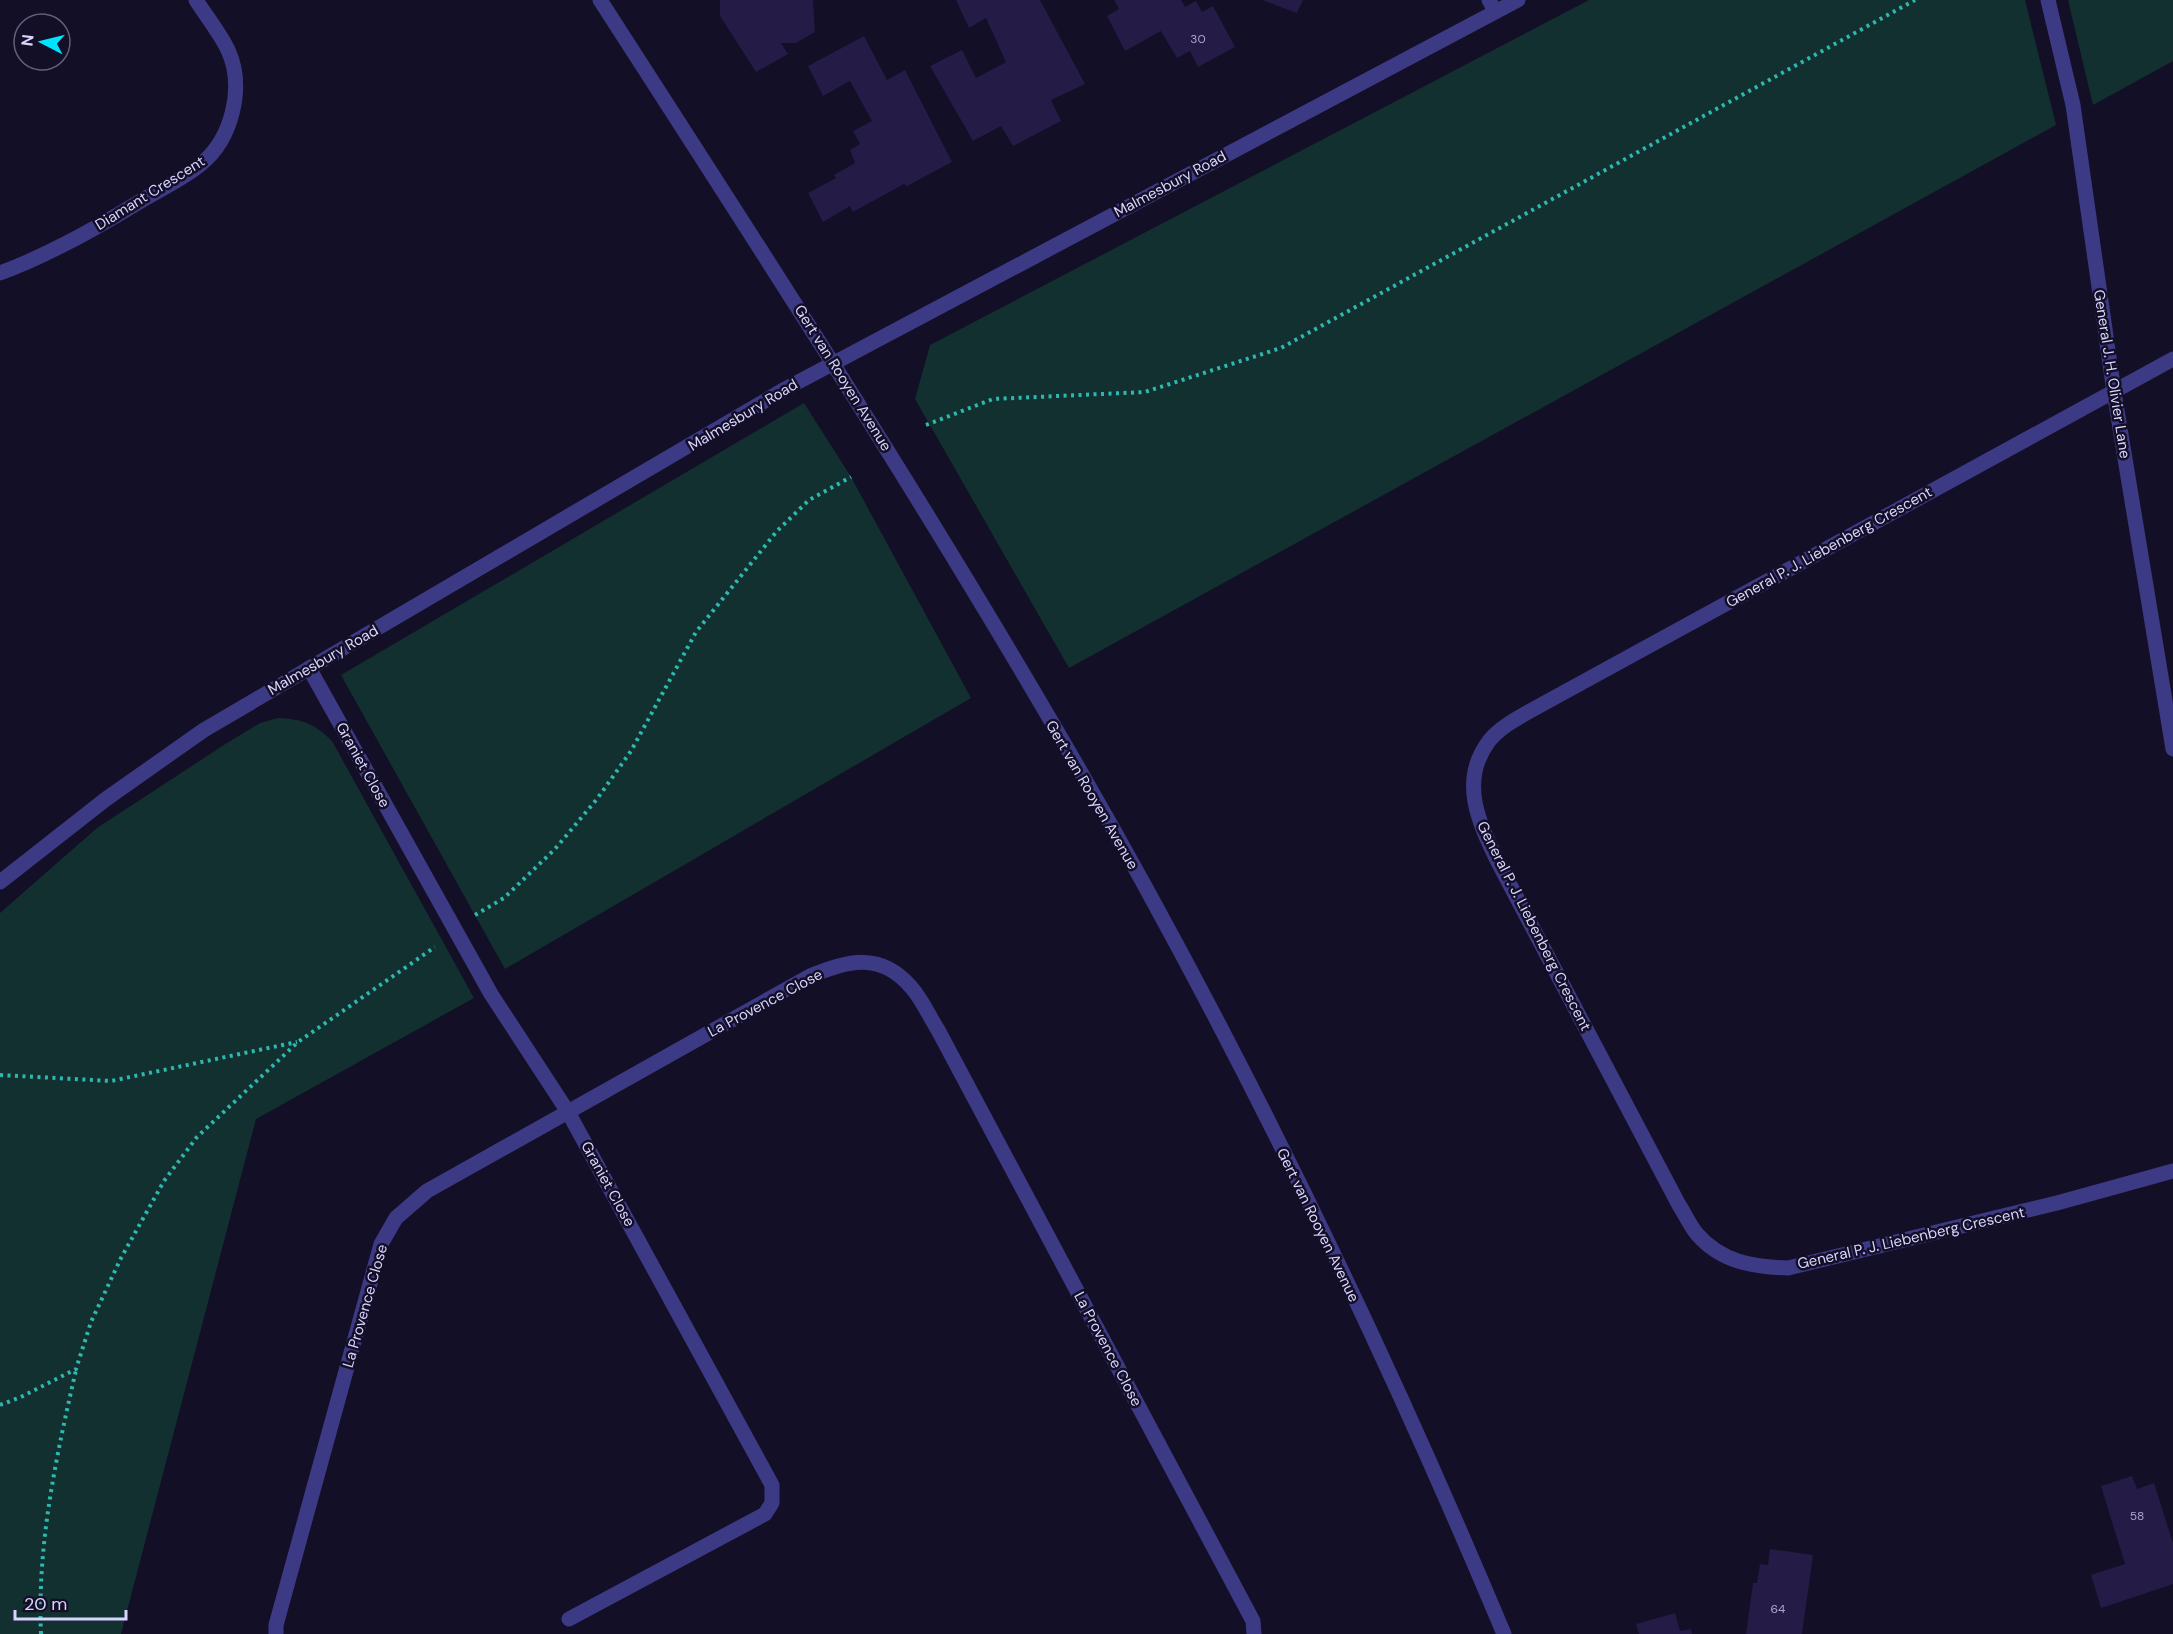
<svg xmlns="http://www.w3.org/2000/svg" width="2173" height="1634" viewBox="0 0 2173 1634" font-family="'DM Sans',sans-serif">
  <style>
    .green { fill: #12302f }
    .building { fill: #241b47 }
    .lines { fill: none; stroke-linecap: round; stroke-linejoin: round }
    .path { stroke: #2fb8b0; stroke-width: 4; stroke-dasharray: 3 4.5; stroke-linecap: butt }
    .minor { stroke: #3d3a85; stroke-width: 15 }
    .tertiary { stroke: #3d3a85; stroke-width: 15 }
    .labels { text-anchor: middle; stroke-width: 5; stroke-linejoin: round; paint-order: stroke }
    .number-label { font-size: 12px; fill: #aca6d1 }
    .street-label { font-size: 15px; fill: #d9d4ff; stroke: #130f26 }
  </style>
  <rect width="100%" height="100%" fill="#130f26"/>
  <path class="green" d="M 1589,0 L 2025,0 L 2056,125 L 1069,668 L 915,399 L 930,345 Z
    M 2068,0 L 2173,0 L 2173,61 L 2093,105 Z
    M 804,403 L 851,477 L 971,698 L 505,969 L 341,675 Z
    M 278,718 C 303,719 315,724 332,741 L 474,998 L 256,1119 L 121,1634 L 0,1634 L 0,913 L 97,828 L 227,743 L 260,723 Z"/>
  <path class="building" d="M 720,0 L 813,0 L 815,32 L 796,43 L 781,43 L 788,54 L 756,72 L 720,16 Z
    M 956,0 L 1040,0 L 1085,84 L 1051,100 L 1061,121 L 1013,146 L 1001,126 L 973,141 L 930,66 L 962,50 L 976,78 L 1006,62 L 986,18 L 969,28 Z
    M 1114,0 L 1181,0 L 1185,7 L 1196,1 L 1202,12 L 1213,6 L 1235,47 L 1198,67 L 1190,51 L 1177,58 L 1161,31 L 1125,51 L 1107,16 L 1119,9 Z
    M 1262,0 L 1303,0 L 1297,13 Z
    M 864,36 L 887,80 L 905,70 L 952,162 L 907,186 L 904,184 L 853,212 L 850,206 L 823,222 L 808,193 L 836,178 L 834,175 L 855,163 L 850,150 L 860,144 L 853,131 L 872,121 L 850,81 L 823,96 L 808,66 Z
    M 2132,1476 L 2137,1489 L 2154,1483 L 2173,1543 L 2173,1584 L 2101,1608 L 2091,1575 L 2125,1564 L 2101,1486 Z
    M 1770,1549 L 1813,1555 L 1802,1634 L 1746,1634 L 1753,1583 L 1757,1583 L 1760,1564 L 1768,1565 Z
    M 1675,1613 L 1680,1631 L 1691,1629 L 1692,1634 L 1639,1634 L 1636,1624 Z"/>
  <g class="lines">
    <path class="path" d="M 926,425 L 993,399 L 1145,392 L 1281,348 L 1915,0
      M 475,915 L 504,898 L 555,849 L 597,799 L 631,751 L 696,632 L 777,531 L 809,500 L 851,477
      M 0,1075 L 111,1081 L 297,1042
      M 0,1405 L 21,1397 L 76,1369 L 91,1322 L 121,1258 L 164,1181 L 197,1137 L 298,1042 L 435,947
      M 41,1634 C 37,1545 56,1457 76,1370"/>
    <path class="minor" d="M 1489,0 L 1495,11
      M 2048,0 L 2073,105 L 2114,392 L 2173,749
      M 0,273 C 49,255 95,229 139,202 C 159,190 183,179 201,164 C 232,139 245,87 228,50 C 220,33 206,16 196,0
      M 2173,359 L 1530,711 C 1516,719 1499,728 1489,741 C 1458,782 1480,825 1499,864 L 1679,1205 C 1685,1214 1690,1226 1697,1234 C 1721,1262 1753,1267 1788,1268 L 2057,1203 L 2173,1171
      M 309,668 L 491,994 L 568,1112 L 772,1485 L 772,1503 L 765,1514 L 569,1619
      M 276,1634 L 276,1625 L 381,1244 L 396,1218 L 427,1191 L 810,976 C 848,961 880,951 911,987 C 922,999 929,1016 938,1030 L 1253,1621 L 1254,1634"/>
    <path class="tertiary" d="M 600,0 C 760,248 920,495 1068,750 C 1233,1034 1377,1331 1504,1634
      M 0,882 L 106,799 L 204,730 L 785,389 L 1518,0"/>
  </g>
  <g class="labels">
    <g class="number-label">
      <text x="1198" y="43">30</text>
      <text x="2137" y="1520">58</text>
      <text x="1778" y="1613">64</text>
    </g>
    <g class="street-label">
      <text transform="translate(1170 184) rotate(-28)" y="5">Malmesbury Road</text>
      <text transform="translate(150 193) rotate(-32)" y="5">Diamant Crescent</text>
      <text transform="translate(2112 374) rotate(81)" y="5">General J. H. Olivier Lane</text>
      <text transform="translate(843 378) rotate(58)" y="5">Gert van Rooyen Avenue</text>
      <text transform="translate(743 415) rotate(-31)" y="5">Malmesbury Road</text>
      <text transform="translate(1829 547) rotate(-29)" y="5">General P. J. Liebenberg Crescent</text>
      <text transform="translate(323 660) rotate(-30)" y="5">Malmesbury Road</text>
      <text transform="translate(363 765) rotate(61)" y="5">Graniet Close</text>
      <text transform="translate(1092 795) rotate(60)" y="5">Gert van Rooyen Avenue</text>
      <text transform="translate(1534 926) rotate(63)" y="5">General P. J. Liebenberg Crescent</text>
      <text transform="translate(765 1003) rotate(-28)" y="5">La Provence Close</text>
      <text transform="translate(608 1184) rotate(61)" y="5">Graniet Close</text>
      <text transform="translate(1318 1225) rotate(64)" y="5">Gert van Rooyen Avenue</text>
      <text transform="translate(1911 1238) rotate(-13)" y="5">General P. J. Liebenberg Crescent</text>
      <text transform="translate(365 1306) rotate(-74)" y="5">La Provence Close</text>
      <text transform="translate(1108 1349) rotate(62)" y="5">La Provence Close</text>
    </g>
  </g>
  <g transform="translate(42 42) rotate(277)"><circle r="28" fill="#130f26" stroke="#625e7d" stroke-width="1.5"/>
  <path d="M0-4.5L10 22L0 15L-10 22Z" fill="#00e5ff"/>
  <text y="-9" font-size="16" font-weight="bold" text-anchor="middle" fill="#d9d4ff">N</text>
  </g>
  <path d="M15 1610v9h111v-9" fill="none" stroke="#d9d4ff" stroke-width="3"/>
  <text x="24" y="1610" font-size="18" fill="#d9d4ff" stroke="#130f26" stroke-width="4.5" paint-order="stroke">20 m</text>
</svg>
